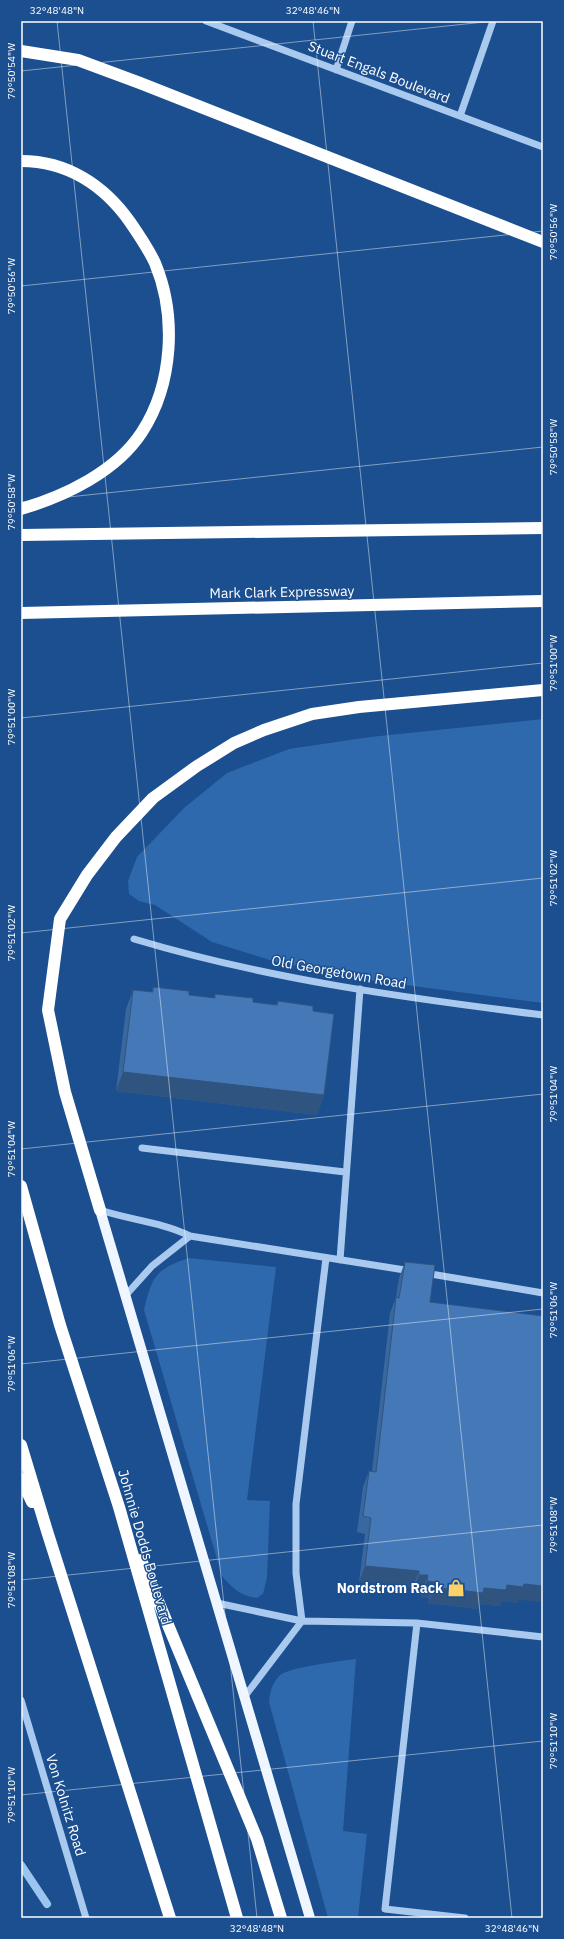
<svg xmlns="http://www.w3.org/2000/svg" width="564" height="1939" viewBox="0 0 564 1939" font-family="'IBM Plex Sans',sans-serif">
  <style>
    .green { fill: #2e69ad }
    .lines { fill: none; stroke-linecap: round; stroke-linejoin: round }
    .stream { stroke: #9cc4f0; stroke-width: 8 }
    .minor { stroke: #a9c9ee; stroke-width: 7 }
    .major { stroke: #f0f6ff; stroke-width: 10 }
    .highway { stroke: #fff; stroke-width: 12 }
    .wall { fill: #3a679d }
    .shaded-wall { fill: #305480 }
    .building { fill: #4478b7; stroke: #305480 }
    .ticks { fill: none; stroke: #fff; stroke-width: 1; stroke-opacity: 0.45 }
    .labels { text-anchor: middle; stroke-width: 3; stroke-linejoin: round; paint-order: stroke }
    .street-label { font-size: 14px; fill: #fff; stroke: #1b4f8f }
    .poi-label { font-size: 14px; font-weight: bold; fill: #fff; stroke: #1b4f8f; text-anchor: end }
    .neatline { fill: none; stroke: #fff; stroke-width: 1.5 }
    .ticks-label { font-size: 10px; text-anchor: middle; fill: #fff }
  </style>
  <rect width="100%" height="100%" fill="#1b4f8f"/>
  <path class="green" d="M 543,719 L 543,1003 L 360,979 L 273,961 L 212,942 L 155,905 L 139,901 L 129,894 L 128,881 L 137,857 L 184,808 L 227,773 L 289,749 L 370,737 Z
    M 189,1258 L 276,1267 L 247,1500 L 270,1501 L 267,1577 L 263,1594 L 257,1598 C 241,1596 232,1588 222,1576 L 144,1310 C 152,1277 155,1269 189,1258 Z
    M 356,1659 L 343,1831 L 367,1834 L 358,1918 L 328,1918 L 269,1702 C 270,1692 272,1684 279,1676 C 288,1667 341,1661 356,1659 Z"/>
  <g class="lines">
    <path class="stream" d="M 21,1865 L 47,1904"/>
    <path class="minor" d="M 206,21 L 543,147
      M 336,70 L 352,21
      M 460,116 L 493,21
      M 134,939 C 267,979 405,998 543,1015
      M 142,1148 L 345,1172
      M 100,1210 C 130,1220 162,1222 190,1236 L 411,1271
      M 340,1260 L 360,989
      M 425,1273 L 543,1293
      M 125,1296 L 152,1266 L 190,1236
      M 217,1603 L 302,1621 L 417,1623 L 543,1637
      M 417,1623 L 385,1909 L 465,1918
      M 245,1696 L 302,1621 L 296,1573 L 296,1504 L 326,1258
      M 21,1700 L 86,1918"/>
    <path class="major" d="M 100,1210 L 310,1918"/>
    <path class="highway" d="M 21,51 L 78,60 L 140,83 L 543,242
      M 21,161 C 67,161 104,185 130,222 C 139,235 148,248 155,263 C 177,316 173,384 142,432 C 116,472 65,496 21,509
      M 21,535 L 543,528
      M 21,613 L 543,601
      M 21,1186 L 60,1325 L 119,1507 L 237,1918
      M 100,1210 L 65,1092 L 48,1010 L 60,919 L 87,875 L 116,837 L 153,798 L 197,766 L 234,743 L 264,730 L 312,714 L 359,707 L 543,690
      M 21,1445 L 47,1531 L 170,1918
      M 21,1479 L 32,1502
      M 141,1560 L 257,1839 L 281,1918"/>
  </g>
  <path class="wall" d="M 153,987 L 189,995 L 214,998 L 215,994 L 253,1002 L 276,1005 L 278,1001 L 313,1011 L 324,1095 L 317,1115 L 116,1091 L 126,1009 L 133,990 L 152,992 Z
    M 405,1262 L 430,1302 L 519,1600 L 517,1603 L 502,1601 L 500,1606 L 479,1604 L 477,1609 L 428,1603 L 429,1598 L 421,1598 L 422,1592 L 413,1591 L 413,1587 L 359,1582 L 365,1534 L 357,1532 L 363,1487 L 369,1471 L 372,1471 L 390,1313 L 396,1297 L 399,1278 Z"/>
  <path class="shaded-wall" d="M 123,1072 L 324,1095 L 317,1115 L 116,1091 Z
    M 365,1566 L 419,1571 L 413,1587 L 359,1582 Z
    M 419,1575 L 428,1575 L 422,1592 L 413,1591 Z
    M 427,1581 L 435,1582 L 429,1598 L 421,1598 Z
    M 524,1584 L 543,1586 L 543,1602 L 519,1600 L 517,1603 L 502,1601 L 500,1606 L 479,1604 L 477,1609 L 428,1603 L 434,1587 Z"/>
  <path class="building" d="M 153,987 L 189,991 L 189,995 L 215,998 L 215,994 L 253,998 L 253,1002 L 277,1005 L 278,1001 L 313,1006 L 313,1011 L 334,1014 L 324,1095 L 123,1072 L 133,990 L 153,992 Z
    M 405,1262 L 435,1265 L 430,1302 L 543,1316 L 543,1586 L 524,1584 L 523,1587 L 507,1585 L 506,1590 L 484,1588 L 483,1593 L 434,1587 L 435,1582 L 427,1581 L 428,1575 L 419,1575 L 419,1571 L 365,1566 L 371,1518 L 363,1516 L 369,1471 L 376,1472 L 396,1297 L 399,1298 Z"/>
  <path class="ticks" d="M 57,21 L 257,1918M 313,21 L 512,1918M 21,71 L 494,21M 21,286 L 543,231M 21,502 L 543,447M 21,718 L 543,663M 21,933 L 543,878M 21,1149 L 543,1094M 21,1364 L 543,1309M 21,1580 L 543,1525M 21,1795 L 543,1741"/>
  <defs>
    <g id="shop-bare" transform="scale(1.38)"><path d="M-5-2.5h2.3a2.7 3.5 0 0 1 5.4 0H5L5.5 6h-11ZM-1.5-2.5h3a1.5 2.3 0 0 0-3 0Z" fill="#ffd166" stroke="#1b4f8f" stroke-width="2.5" paint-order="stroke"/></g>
  </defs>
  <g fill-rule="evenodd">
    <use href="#shop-bare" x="456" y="1588"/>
  </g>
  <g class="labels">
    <g class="street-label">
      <text transform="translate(379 72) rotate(21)" y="5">Stuart Engals Boulevard</text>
      <text transform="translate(282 592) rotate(-1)" y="5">Mark Clark Expressway</text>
      <text transform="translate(339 972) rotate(10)" y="5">Old Georgetown Road</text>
      <text transform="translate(145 1547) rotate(74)" y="5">Johnnie Dodds Boulevard</text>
      <text transform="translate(66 1805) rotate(73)" y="5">Von Kolnitz Road</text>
    </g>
    <g class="poi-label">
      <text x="443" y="1593">Nordstrom Rack</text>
    </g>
  </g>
  <rect width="564" height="1939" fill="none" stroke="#1b4f8f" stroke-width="44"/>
  <rect x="22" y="22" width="520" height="1895" class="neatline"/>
  <g class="ticks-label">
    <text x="57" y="14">32°48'48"N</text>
    <text x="313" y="14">32°48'46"N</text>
    <text transform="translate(11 71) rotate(-90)" y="4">79°50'54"W</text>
    <text transform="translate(553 232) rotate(-90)" y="4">79°50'56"W</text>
    <text transform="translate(11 286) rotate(-90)" y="4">79°50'56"W</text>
    <text transform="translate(553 447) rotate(-90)" y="4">79°50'58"W</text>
    <text transform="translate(11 502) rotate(-90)" y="4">79°50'58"W</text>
    <text transform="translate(553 663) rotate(-90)" y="4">79°51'00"W</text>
    <text transform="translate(11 717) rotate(-90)" y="4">79°51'00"W</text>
    <text transform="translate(553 878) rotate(-90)" y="4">79°51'02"W</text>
    <text transform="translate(11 933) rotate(-90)" y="4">79°51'02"W</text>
    <text transform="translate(553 1094) rotate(-90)" y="4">79°51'04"W</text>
    <text transform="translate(11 1149) rotate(-90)" y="4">79°51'04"W</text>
    <text transform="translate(553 1310) rotate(-90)" y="4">79°51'06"W</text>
    <text transform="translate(11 1364) rotate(-90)" y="4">79°51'06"W</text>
    <text transform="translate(553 1525) rotate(-90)" y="4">79°51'08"W</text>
    <text transform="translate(11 1580) rotate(-90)" y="4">79°51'08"W</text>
    <text transform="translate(553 1741) rotate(-90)" y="4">79°51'10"W</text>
    <text transform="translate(11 1795) rotate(-90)" y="4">79°51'10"W</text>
    <text x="257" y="1932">32°48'48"N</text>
    <text x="512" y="1932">32°48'46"N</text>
  </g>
</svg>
